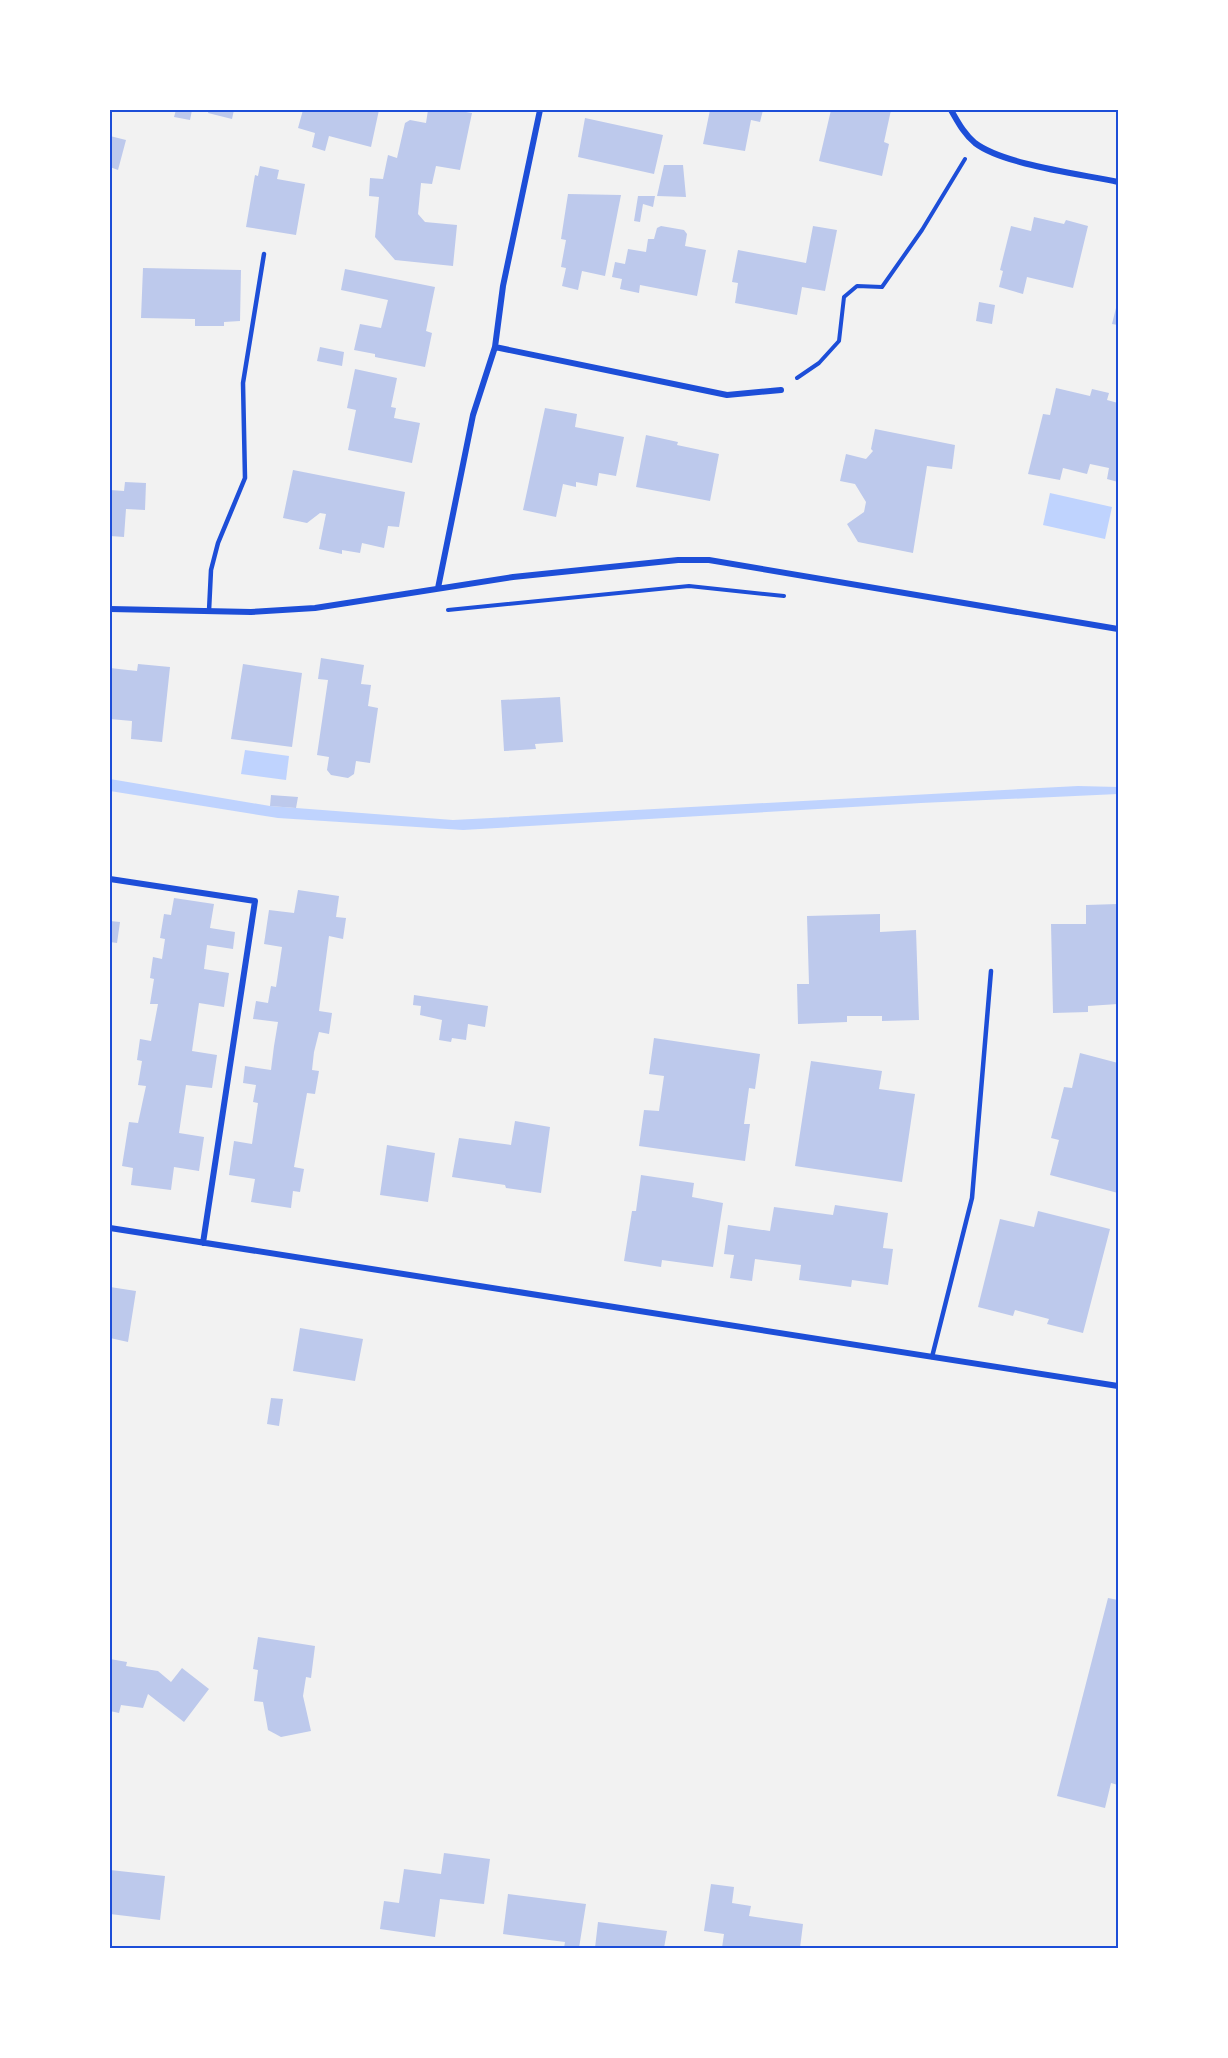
<svg xmlns="http://www.w3.org/2000/svg" width="1228" height="2058" viewBox="0 0 1228 2058" font-family="'PT Sans',sans-serif">
  <style>
    .water { fill: #bfd3fe }
    .building { fill: #bdc9ec }
    .lines { fill: none; stroke-linecap: round; stroke-linejoin: round }
    .path { stroke: #1d4ed8; stroke-width: 4 }
    .service { stroke: #1d4ed8; stroke-width: 4.5 }
    .minor { stroke: #1d4ed8; stroke-width: 6 }
    .neatline { fill: none; stroke: #1d4ed8; stroke-width: 2 }
  </style>
  <rect width="100%" height="100%" fill="#f2f2f2"/>
  <path class="water" d="M 1050,493 L 1112,507 L 1105,539 L 1043,525 Z
    M 245,750 L 289,756 L 286,780 L 241,774 Z
    M 110,779 L 270,806 L 453,820 L 1078,786 L 1118,787 L 1118,794 L 921,803 L 463,830 L 278,818 L 110,791 Z"/>
  <path class="building" d="M 176,110 L 192,110 L 190,120 L 174,117 Z
    M 209,110 L 234,110 L 232,119 L 208,113 Z
    M 303,110 L 379,110 L 371,147 L 329,136 L 325,151 L 312,147 L 315,133 L 298,128 Z
    M 428,110 L 454,110 L 472,113 L 460,170 L 436,166 L 432,184 L 421,183 L 418,214 L 425,222 L 457,225 L 453,266 L 395,260 L 375,237 L 379,197 L 369,196 L 370,178 L 383,179 L 388,155 L 397,158 L 405,123 L 410,120 L 426,123 Z
    M 710,110 L 763,110 L 760,122 L 751,120 L 745,151 L 703,144 Z
    M 831,110 L 891,110 L 884,142 L 889,144 L 882,176 L 819,161 Z
    M 585,118 L 663,135 L 654,174 L 578,157 Z
    M 110,136 L 126,140 L 118,170 L 110,167 Z
    M 664,165 L 683,165 L 686,197 L 657,196 Z
    M 260,166 L 279,170 L 277,179 L 305,184 L 296,235 L 246,227 L 255,175 L 258,176 Z
    M 568,194 L 621,195 L 605,276 L 582,271 L 578,290 L 562,286 L 566,268 L 561,267 L 566,240 L 561,239 Z
    M 638,196 L 655,196 L 653,207 L 643,204 L 640,222 L 634,221 Z
    M 1034,217 L 1064,224 L 1066,220 L 1088,226 L 1073,288 L 1027,277 L 1023,294 L 999,287 L 1003,271 L 1000,270 L 1011,226 L 1031,231 Z
    M 661,226 L 684,230 L 687,234 L 685,246 L 706,250 L 697,296 L 640,285 L 639,293 L 620,289 L 622,279 L 612,277 L 615,262 L 625,264 L 628,249 L 646,252 L 648,239 L 654,239 L 657,228 Z
    M 813,226 L 837,230 L 825,291 L 802,287 L 797,315 L 735,303 L 738,283 L 732,282 L 738,250 L 806,263 Z
    M 143,268 L 241,270 L 240,321 L 224,322 L 224,326 L 195,326 L 195,319 L 141,318 Z
    M 345,269 L 435,287 L 426,331 L 432,333 L 425,367 L 375,357 L 375,354 L 354,350 L 360,324 L 381,328 L 388,300 L 341,290 Z
    M 1118,300 L 1118,325 L 1112,324 Z
    M 979,302 L 995,305 L 992,324 L 976,321 Z
    M 320,347 L 344,352 L 342,366 L 317,361 Z
    M 355,369 L 397,378 L 391,407 L 396,408 L 394,418 L 420,423 L 412,463 L 348,450 L 356,410 L 347,408 Z
    M 1056,388 L 1090,396 L 1092,389 L 1109,393 L 1107,400 L 1118,403 L 1118,482 L 1107,479 L 1109,468 L 1090,464 L 1087,474 L 1063,468 L 1060,480 L 1028,474 L 1043,414 L 1050,415 Z
    M 545,408 L 577,414 L 575,427 L 624,437 L 616,476 L 599,473 L 597,486 L 576,482 L 576,487 L 563,484 L 556,517 L 523,510 Z
    M 875,429 L 955,445 L 952,469 L 927,466 L 913,553 L 858,542 L 847,524 L 864,512 L 866,502 L 855,484 L 840,481 L 846,454 L 866,459 L 873,451 L 871,449 Z
    M 646,435 L 678,442 L 677,445 L 719,454 L 710,501 L 636,487 Z
    M 293,470 L 405,492 L 399,527 L 388,526 L 384,548 L 362,543 L 360,553 L 342,550 L 342,554 L 319,549 L 326,514 L 320,513 L 307,523 L 283,518 Z
    M 125,482 L 146,483 L 145,510 L 126,509 L 124,537 L 110,536 L 110,490 L 124,491 Z
    M 321,658 L 364,665 L 361,684 L 371,685 L 368,706 L 378,708 L 370,763 L 356,761 L 354,774 L 348,778 L 331,775 L 327,770 L 329,757 L 317,755 L 328,680 L 318,679 Z
    M 138,664 L 170,667 L 162,742 L 131,739 L 132,721 L 110,719 L 110,668 L 137,671 Z
    M 243,664 L 302,673 L 292,747 L 231,739 Z
    M 560,697 L 563,742 L 535,744 L 536,749 L 504,751 L 501,700 Z
    M 271,795 L 298,797 L 296,808 L 270,806 Z
    M 298,890 L 339,896 L 336,917 L 346,918 L 343,939 L 329,936 L 319,1011 L 332,1013 L 329,1034 L 319,1032 L 314,1052 L 312,1070 L 319,1071 L 315,1094 L 307,1093 L 294,1167 L 304,1169 L 300,1192 L 293,1191 L 291,1208 L 251,1202 L 255,1179 L 229,1175 L 234,1141 L 252,1144 L 258,1103 L 253,1102 L 256,1085 L 243,1083 L 245,1066 L 271,1070 L 274,1046 L 278,1022 L 253,1019 L 256,1001 L 268,1003 L 271,986 L 276,987 L 282,947 L 264,944 L 269,910 L 294,913 Z
    M 174,898 L 214,904 L 210,928 L 235,932 L 233,949 L 207,945 L 204,969 L 229,973 L 224,1007 L 199,1003 L 192,1051 L 217,1055 L 212,1088 L 186,1085 L 179,1133 L 204,1137 L 199,1171 L 174,1167 L 171,1190 L 131,1185 L 133,1168 L 122,1166 L 129,1122 L 138,1123 L 146,1086 L 138,1085 L 142,1061 L 137,1060 L 140,1039 L 151,1041 L 158,1004 L 150,1004 L 154,979 L 150,978 L 153,957 L 162,959 L 165,939 L 160,938 L 164,914 L 171,915 Z
    M 1118,904 L 1118,1004 L 1088,1006 L 1088,1012 L 1053,1013 L 1051,924 L 1086,924 L 1086,905 Z
    M 880,914 L 880,932 L 916,930 L 919,1020 L 882,1021 L 882,1016 L 847,1016 L 847,1022 L 798,1024 L 797,984 L 809,984 L 807,916 Z
    M 110,921 L 120,922 L 117,943 L 110,942 Z
    M 414,995 L 488,1006 L 485,1027 L 468,1024 L 466,1040 L 452,1038 L 451,1042 L 439,1040 L 442,1020 L 420,1015 L 421,1006 L 413,1005 Z
    M 654,1038 L 760,1054 L 755,1089 L 749,1088 L 744,1124 L 750,1124 L 745,1161 L 639,1146 L 644,1110 L 659,1111 L 664,1076 L 649,1074 Z
    M 1080,1053 L 1118,1063 L 1118,1193 L 1050,1175 L 1059,1140 L 1051,1138 L 1064,1087 L 1072,1088 Z
    M 811,1061 L 882,1071 L 879,1089 L 915,1094 L 902,1182 L 795,1166 Z
    M 515,1121 L 550,1127 L 541,1193 L 506,1188 L 505,1185 L 452,1177 L 459,1138 L 511,1145 Z
    M 387,1145 L 435,1153 L 428,1202 L 380,1195 Z
    M 641,1175 L 694,1183 L 692,1197 L 723,1203 L 713,1267 L 662,1260 L 661,1267 L 624,1261 L 632,1211 L 636,1211 Z
    M 835,1205 L 888,1213 L 883,1248 L 893,1249 L 888,1285 L 852,1280 L 851,1287 L 799,1280 L 801,1265 L 755,1259 L 752,1281 L 730,1278 L 734,1255 L 724,1254 L 728,1225 L 770,1231 L 774,1207 L 833,1215 Z
    M 1038,1211 L 1110,1229 L 1083,1333 L 1047,1324 L 1049,1319 L 1015,1310 L 1013,1316 L 978,1307 L 1000,1219 L 1034,1227 Z
    M 110,1287 L 136,1291 L 128,1342 L 110,1338 Z
    M 300,1328 L 363,1339 L 355,1381 L 293,1371 Z
    M 271,1398 L 283,1399 L 279,1426 L 267,1424 Z
    M 1108,1598 L 1118,1600 L 1118,1785 L 1111,1783 L 1105,1808 L 1057,1796 Z
    M 258,1637 L 315,1646 L 311,1678 L 306,1677 L 303,1696 L 311,1731 L 281,1737 L 268,1730 L 263,1702 L 254,1701 L 258,1670 L 253,1669 Z
    M 110,1659 L 127,1662 L 126,1666 L 158,1671 L 171,1682 L 182,1668 L 209,1689 L 184,1722 L 148,1694 L 143,1708 L 121,1705 L 119,1713 L 110,1711 Z
    M 444,1853 L 490,1859 L 484,1904 L 440,1899 L 435,1937 L 380,1929 L 384,1901 L 399,1903 L 404,1869 L 441,1874 Z
    M 110,1870 L 165,1876 L 160,1920 L 110,1914 Z
    M 711,1884 L 734,1887 L 732,1903 L 751,1906 L 749,1916 L 803,1924 L 800,1948 L 722,1948 L 724,1934 L 704,1931 Z
    M 508,1894 L 586,1904 L 579,1948 L 564,1948 L 565,1942 L 503,1934 Z
    M 598,1922 L 667,1931 L 664,1948 L 595,1948 Z"/>
  <g class="lines">
    <path class="path" d="M 797,378 L 819,363 L 839,341 L 844,297 L 857,286 L 882,287 L 922,230 L 965,159
      M 448,610 L 689,586 L 784,596"/>
    <path class="service" d="M 209,611 L 211,570 L 218,543 L 245,478 L 243,383 L 264,254
      M 932,1357 L 972,1198 L 991,971"/>
    <path class="minor" d="M 951,110 C 958,122 964,134 975,143 C 1004,165 1081,174 1118,182
      M 495,347 L 727,395 L 781,390
      M 438,588 L 473,415 L 495,347 L 503,286 L 540,110
      M 110,609 L 251,612 L 315,608 L 513,577 L 678,560 L 709,560 L 1118,629
      M 110,879 L 255,901 L 203,1243
      M 110,1228 L 1118,1386"/>
  </g>
  <rect width="1228" height="2058" fill="none" stroke="#ffffff" stroke-width="222"/>
  <rect x="111" y="111" width="1006" height="1836" class="neatline"/>
</svg>
